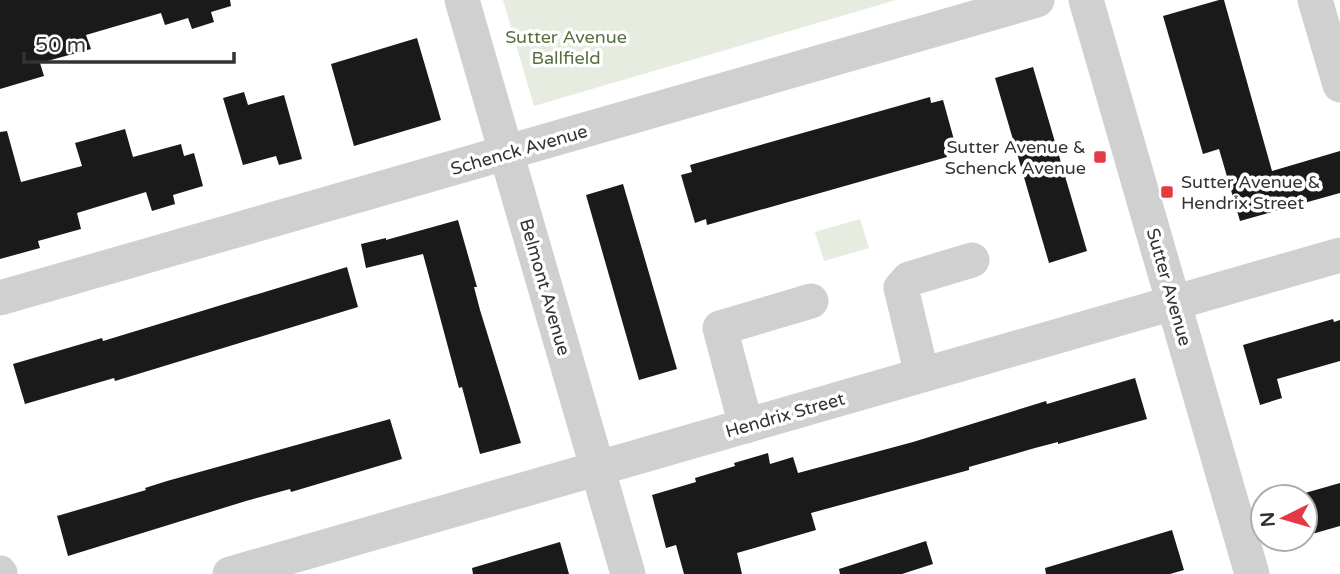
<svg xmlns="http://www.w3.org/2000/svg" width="1340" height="574" viewBox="0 0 1340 574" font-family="'Varela Round',sans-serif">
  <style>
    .green { fill: #e6ecdf }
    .building { fill: #1a1a1a }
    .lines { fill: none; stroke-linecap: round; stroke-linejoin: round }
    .minor { stroke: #d0d0d0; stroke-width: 35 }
    .poi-dot { fill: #e63946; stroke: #fff; stroke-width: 2.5 }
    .labels { text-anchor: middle; stroke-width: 7; stroke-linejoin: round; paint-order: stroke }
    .park-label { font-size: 18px; fill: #56703f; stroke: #fff }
    .poi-label { font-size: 18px; fill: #333; stroke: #fff; text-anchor: end }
    .street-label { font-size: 18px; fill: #333; stroke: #fff }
  </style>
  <rect width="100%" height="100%" fill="#fff"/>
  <path class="green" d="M 503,0 L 896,0 L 534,106 Z
    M 860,219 L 869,248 L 824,261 L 815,232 Z"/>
  <path class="building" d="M 0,0 L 230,0 L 231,6 L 211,12 L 214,22 L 192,29 L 188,18 L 165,25 L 161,13 L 86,35 L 91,49 L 40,63 L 44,76 L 0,89 Z
    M 1219,0 L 1224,0 L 1272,171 L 1340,151 L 1340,193 L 1240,221 L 1219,149 L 1203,154 L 1163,16 Z
    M 417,38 L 441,120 L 354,146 L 331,64 Z
    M 1033,67 L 1087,251 L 1049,263 L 995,78 Z
    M 244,92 L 248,105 L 284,95 L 302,159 L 279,165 L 276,156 L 243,165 L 223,98 Z
    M 930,97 L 931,103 L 943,100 L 956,147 L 945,150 L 947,157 L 707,225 L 706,219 L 695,223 L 681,175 L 692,172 L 690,165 Z
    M 125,129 L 133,157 L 181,144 L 184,156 L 194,153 L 203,186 L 173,195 L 175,204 L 152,211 L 146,192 L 77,213 L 81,229 L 38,241 L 40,248 L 0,259 L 0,132 L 7,131 L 21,182 L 82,166 L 75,143 Z
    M 623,184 L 677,369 L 639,380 L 586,195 Z
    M 458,220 L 477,287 L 474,287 L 480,310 L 521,443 L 480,454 L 462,387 L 459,388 L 423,254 L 366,268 L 361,244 L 386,238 L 386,240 Z
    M 347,267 L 358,307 L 115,381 L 114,378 L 25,404 L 13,364 L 102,338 L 103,341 Z
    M 1333,319 L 1334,322 L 1340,320 L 1340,361 L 1277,379 L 1282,398 L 1260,405 L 1243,345 Z
    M 1135,378 L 1147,419 L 1058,444 L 1058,442 L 1035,448 L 969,467 L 969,470 L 811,513 L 816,530 L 737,553 L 742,574 L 684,574 L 676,545 L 666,548 L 652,495 L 696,482 L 695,478 L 735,466 L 734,463 L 768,453 L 770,464 L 793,457 L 798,473 L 913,442 L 1046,401 L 1047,404 Z
    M 390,419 L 402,459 L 291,492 L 290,489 L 246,501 L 68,556 L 57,516 L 146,490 L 145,488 L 167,481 Z
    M 1340,483 L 1340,526 L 1305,536 L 1305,493 Z
    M 1172,530 L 1184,570 L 1170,574 L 1046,574 L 1045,568 Z
    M 926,541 L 933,564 L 902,574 L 840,574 L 839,569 Z
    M 560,542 L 569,574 L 473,574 L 472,568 Z"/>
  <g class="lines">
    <path class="minor" d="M 462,0 L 628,574
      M 1086,0 L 1252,574
      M 1315,0 L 1340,85
      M 0,298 L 1037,0
      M 922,375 L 901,288 L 909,279 L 972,260
      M 746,426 L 720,328 L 811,301
      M 0,573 L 0,574
      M 230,574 L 1340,255"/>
  </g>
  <g class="poi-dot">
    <rect x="1093" y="150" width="14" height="14" rx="3.5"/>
    <rect x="1160" y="185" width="14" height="14" rx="3.5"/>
  </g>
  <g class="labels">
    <g class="park-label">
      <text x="566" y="43">Sutter Avenue<tspan x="566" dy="21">Ballfield</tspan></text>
    </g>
    <g class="poi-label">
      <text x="1086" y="153">Sutter Avenue &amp;<tspan x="1086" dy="21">Schenck Avenue</tspan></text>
      <text x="1181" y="188" text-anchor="start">Sutter Avenue &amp;<tspan x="1181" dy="21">Hendrix Street</tspan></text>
    </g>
    <g class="street-label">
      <text transform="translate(519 150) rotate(-16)" y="6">Schenck Avenue</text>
      <text transform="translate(545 287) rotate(74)" y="6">Belmont Avenue</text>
      <text transform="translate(1169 287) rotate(74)" y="6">Sutter Avenue</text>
      <text transform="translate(785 415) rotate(-16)" y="6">Hendrix Street</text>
    </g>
  </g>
  <g transform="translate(1284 518) rotate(265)"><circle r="33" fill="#ffffff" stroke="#adadad" stroke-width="2"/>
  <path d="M0-5L12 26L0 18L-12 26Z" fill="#e63946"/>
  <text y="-10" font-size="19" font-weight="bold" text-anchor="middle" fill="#333333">N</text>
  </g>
  <path d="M24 52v10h210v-10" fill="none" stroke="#333333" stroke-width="3.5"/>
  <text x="35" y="52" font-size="21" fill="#333333" stroke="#ffffff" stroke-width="5" paint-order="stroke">50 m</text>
</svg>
